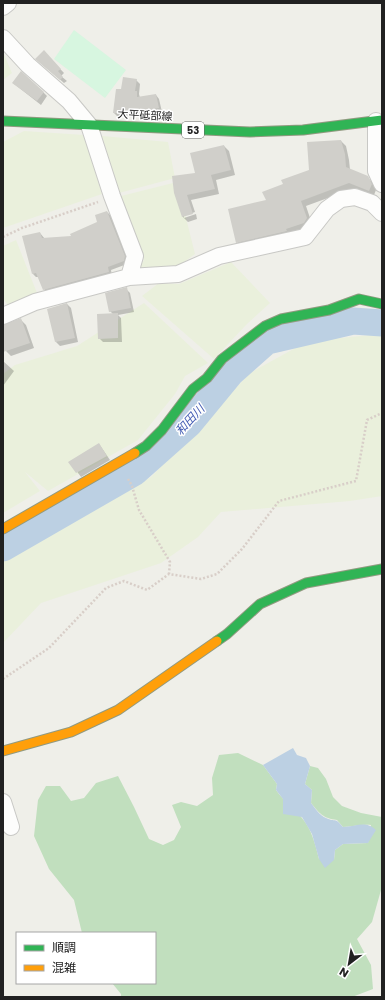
<svg xmlns="http://www.w3.org/2000/svg" width="385" height="1000" viewBox="0 0 385 1000" font-family="Poppins,'Noto Sans JP',sans-serif">
  <style>
    .farmland { fill: #eaf0dc }
    .forest { fill: #c1dfbe }
    .park { fill: #d7f6e0 }
    .water { fill: #bcd0e3 }
    .shadow { fill: #0003 }
    .lines { fill: none; stroke-linecap: round; stroke-linejoin: round }
    .river { stroke: #bcd0e3; stroke-width: 27 }
    .building { fill: #d0cfca }
    .street-casing { stroke: #c8c8c5; stroke-width: 18 }
    .fast-casing { stroke: #919a80; stroke-width: 11 }
    .slow-casing { stroke: #919a80; stroke-width: 11 }
    .path { stroke: #d8cec8; stroke-width: 2.5; stroke-dasharray: 2 2; stroke-linecap: butt }
    .street { stroke: #fdfdfc; stroke-width: 16 }
    .fast { stroke: #30b455; stroke-width: 9 }
    .slow { stroke: #ff9f0a; stroke-width: 9 }
    .labels { text-anchor: middle; stroke-width: 3; stroke-linejoin: round; paint-order: stroke }
    .shield { fill: #fff; stroke: #646464; stroke-width: 1 }
    .shield-label { font-size: 10px; font-weight: bold; fill: #212121 }
    .street-label { font-size: 11px; fill: #212121; stroke: #fff }
    .water-label { font-size: 12px; font-style: italic; fill: #4860b5; stroke: #fff }
  </style>
  <rect width="100%" height="100%" fill="#efefe9"/>
  <path class="farmland" d="M 3,52 L 12,73 L 3,80 Z
    M 24,131 L 84,135 L 102,194 L 3,228 L 3,142 Z
    M 102,136 L 168,142 L 175,178 L 119,193 Z
    M 177,182 L 195,254 L 176,268 L 138,270 L 144,260 L 121,196 Z
    M 16,240 L 37,293 L 8,305 L 3,299 L 3,246 Z
    M 231,262 L 270,303 L 247,324 L 214,359 L 142,296 L 159,283 L 179,284 Z
    M 144,303 L 208,363 L 185,376 L 175,394 L 138,440 L 48,491 L 25,472 L 40,491 L 3,513 L 3,374 L 15,365 L 77,346 Z
    M 382,334 L 382,496 L 350,501 L 221,512 L 198,537 L 161,563 L 41,603 L 3,643 L 3,556 L 151,477 L 250,373 L 308,341 Z"/>
  <path class="forest" d="M 238,753 L 263,765 L 277,784 L 276,790 C 284,802 295,808 302,818 C 312,830 315,844 319,859 L 334,860 L 335,850 L 343,844 L 368,843 L 371,825 C 361,824 353,827 343,827 L 337,820 C 323,818 320,814 311,803 L 312,790 L 305,784 L 310,766 L 318,768 L 326,779 L 333,797 L 342,806 L 361,813 L 382,817 L 382,889 L 381,890 L 372,922 L 357,939 L 371,965 L 373,989 L 352,997 L 121,997 L 121,994 L 112,983 L 155,983 L 155,933 L 82,933 L 74,900 L 49,869 L 34,836 L 38,800 L 46,786 L 60,786 L 71,801 L 84,798 L 96,783 L 118,776 L 134,807 L 149,839 L 163,845 L 174,840 L 181,827 L 172,805 L 181,802 L 197,806 L 213,795 L 212,778 L 219,755 Z"/>
  <path class="park" d="M 74,30 L 126,70 L 105,98 L 54,59 Z"/>
  <path class="water" d="M 293,748 L 297,755 L 306,758 L 310,766 L 305,784 L 312,790 L 311,803 C 315,808 320,816 326,818 C 336,823 334,816 343,827 C 356,827 365,820 376,830 L 368,843 L 343,844 L 335,850 L 334,860 L 325,868 L 319,859 L 312,834 L 302,817 L 283,814 L 283,799 L 276,790 L 277,784 L 263,765 Z"/>
  <path class="shadow" d="M 48,56 L 64,73 L 61,76 L 67,81 L 64,83 L 41,63 Z
    M 136,80 L 140,84 L 139,94 L 140,98 L 156,95 L 159,99 L 162,112 L 138,116 L 118,117 L 114,113 L 122,90 Z
    M 13,83 L 43,92 L 47,96 L 41,105 Z
    M 341,141 L 346,146 L 349,160 L 350,170 L 367,177 L 372,182 L 376,190 L 374,195 L 355,188 L 306,206 L 312,224 L 309,228 L 242,247 L 237,242 L 267,201 L 284,185 L 310,170 Z
    M 224,146 L 229,151 L 235,175 L 216,180 L 219,194 L 191,200 L 195,212 L 184,216 L 184,218 L 196,214 L 197,219 L 188,222 L 183,217 L 175,193 Z
    M 107,212 L 111,216 L 128,261 L 127,264 L 111,270 L 112,276 L 48,293 L 44,289 L 39,277 L 36,277 L 33,274 L 40,233 L 45,239 L 73,237 L 99,223 Z
    M 126,289 L 130,293 L 134,312 L 118,315 L 121,318 L 122,342 L 103,342 L 99,338 L 113,314 L 110,311 Z
    M 67,304 L 71,308 L 78,342 L 60,346 L 56,342 Z
    M 21,320 L 26,325 L 34,348 L 11,356 L 6,351 L 3,344 L 3,326 Z
    M 3,361 L 14,371 L 3,386 Z
    M 99,444 L 110,460 L 81,477 L 70,462 Z"/>
  <g class="lines">
    <path class="river" d="M 3,548 L 135,472 L 189,424 L 231,373 L 267,341 L 353,321 L 382,323"/>
  </g>
  <path class="building" d="M 44,50 L 61,69 L 58,71 L 63,77 L 60,80 L 35,59 Z
    M 21,71 L 44,92 L 37,101 L 12,83 Z
    M 123,77 L 137,79 L 135,91 L 137,91 L 137,97 L 156,94 L 159,108 L 135,113 L 135,114 L 113,113 L 116,89 L 121,89 Z
    M 341,140 L 345,154 L 346,167 L 368,176 L 372,184 L 369,191 L 349,183 L 301,201 L 307,218 L 304,223 L 286,229 L 287,231 L 236,243 L 228,209 L 266,200 L 262,192 L 283,184 L 281,180 L 309,170 L 307,142 Z
    M 224,145 L 231,170 L 211,175 L 215,189 L 187,195 L 193,214 L 182,217 L 174,193 L 172,176 L 195,173 L 190,153 Z
    M 107,211 L 125,256 L 124,261 L 108,267 L 109,272 L 43,290 L 36,273 L 32,274 L 22,236 L 40,232 L 42,238 L 71,236 L 70,234 L 97,222 L 95,215 Z
    M 127,287 L 131,308 L 109,312 L 105,293 Z
    M 67,303 L 75,338 L 55,342 L 47,309 Z
    M 118,313 L 118,338 L 98,339 L 97,314 Z
    M 21,318 L 30,343 L 3,352 L 3,325 Z
    M 99,443 L 107,456 L 76,473 L 68,462 Z"/>
  <g class="lines">
    <g class="street-casing">
      <path id="street" d="M 3,7 L 8,3
        M 3,38 L 28,65 L 69,101 L 89,125 L 112,196 L 135,256 L 129,277
        M 376,121 L 376,171 L 382,184
        M 3,316 L 35,302 L 129,277 L 178,274 L 219,256 L 305,237 L 327,209 L 341,199 L 355,197 L 372,203 L 382,213
        M 3,802 L 11,827"/>
    </g>
    <g class="fast-casing">
      <path id="fast" d="M 3,121 L 250,132 L 303,130 L 382,120
        M 135,453 L 146,446 L 162,430 L 193,389 L 207,378 L 222,359 L 265,326 L 281,319 L 329,310 L 359,299 L 382,304
        M 217,641 L 227,634 L 260,604 L 306,583 L 382,569"/>
    </g>
    <g class="slow-casing">
      <path id="slow" d="M 3,529 L 135,453
        M 3,751 L 71,732 L 118,710 L 217,641"/>
    </g>
    <path class="path" d="M 3,237 L 22,228 L 98,202
      M 128,479 L 132,486 L 139,510 L 170,562 L 169,574
      M 3,679 L 49,648 L 106,588 L 124,581 L 147,590 L 169,574 L 201,579 L 217,574 L 242,549 L 279,501 L 356,481 L 367,420 L 382,413"/>
    <use href="#street" class="street"/>
    <use href="#fast" class="fast"/>
    <use href="#slow" class="slow"/>
  </g>
  <g class="labels">
    <rect class="shield" x="182" y="122" width="22" height="16" rx="3"/>
    <g class="shield-label">
      <text x="193" y="134">53</text>
    </g>
    <g class="street-label">
      <text transform="translate(145 115) rotate(3)" y="4">大平砥部線</text>
    </g>
    <g class="water-label">
      <text transform="translate(190 420) rotate(-47)" y="4">和田川</text>
    </g>
  </g>
  <rect width="385" height="1000" fill="none" stroke="#212121" stroke-width="8"/>
  <rect x="16" y="932" width="140" height="52" fill="#ffffff" stroke="#a6a6a6"/>
  <rect x="24" y="945" width="20" height="6" fill="#30b455" stroke="#a6a6a6"/>
  <text x="52" y="952" font-size="12" fill="#212121">順調</text>
  <rect x="24" y="965" width="20" height="6" fill="#ff9f0a" stroke="#a6a6a6"/>
  <text x="52" y="972" font-size="12" fill="#212121">混雑</text>
  <g transform="translate(349 964) rotate(211)" stroke="#ffffff" stroke-width="3" paint-order="stroke">
  <path d="M0-3L7 15L0 10L-7 15Z" fill="#212121"/>
  <text y="-6" font-size="11" font-weight="bold" text-anchor="middle" fill="#212121">N</text>
  </g>
</svg>
